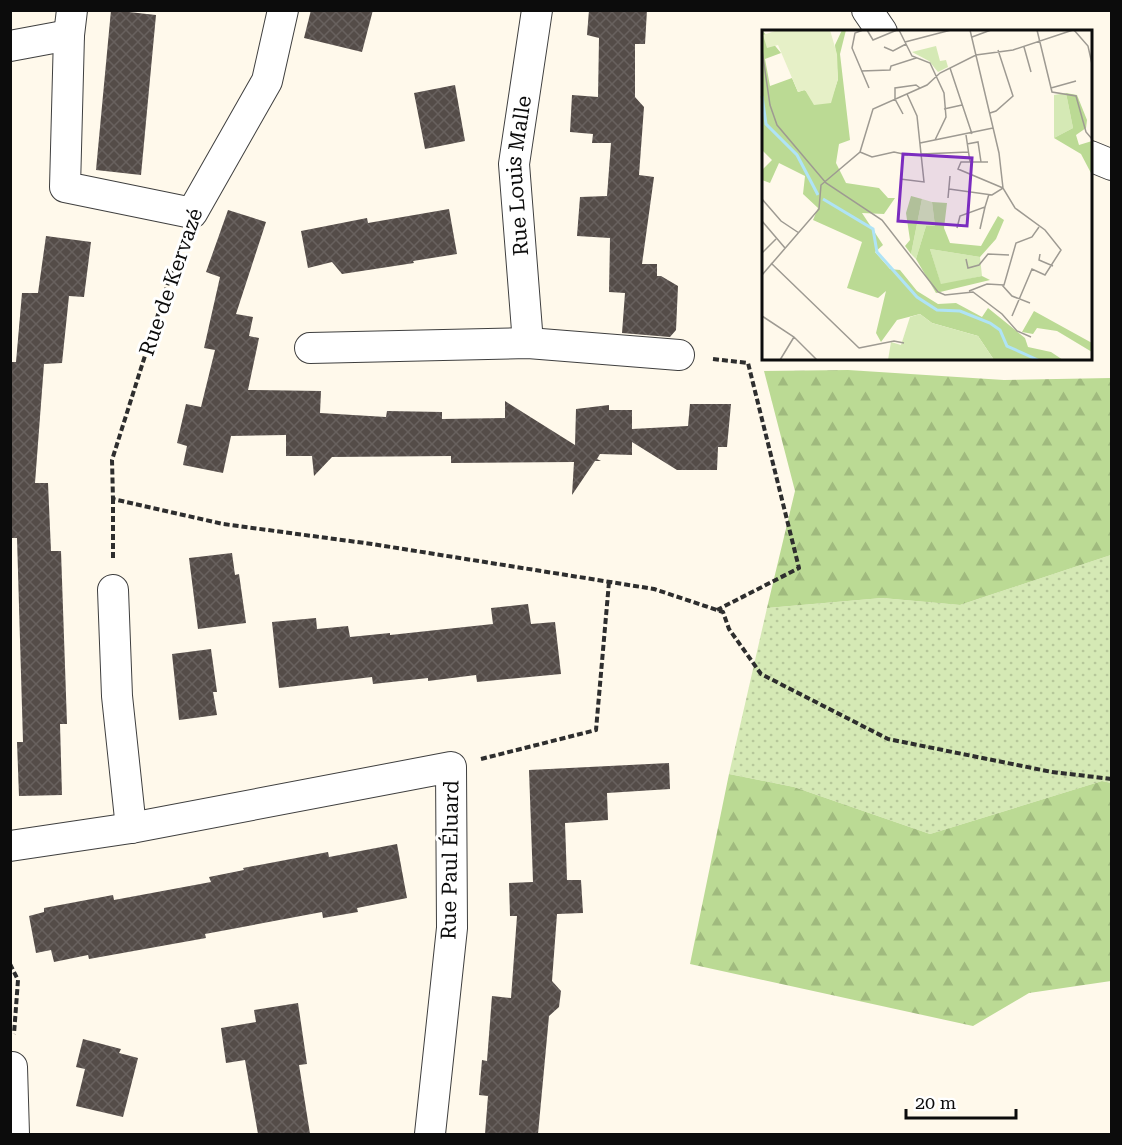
<svg xmlns="http://www.w3.org/2000/svg" width="1122" height="1145" viewBox="0 0 1122 1145" font-family="'Roboto Serif',serif">
  <style>
    .grass { fill: url(#grass-dots) }
    .forest { fill: url(#forest-firs) }
    .building { fill: url(#building-cross-hatch) }
    .lines { fill: none; stroke-linecap: round; stroke-linejoin: round }
    .minor-casing { stroke: #3f3f3f; stroke-width: 32 }
    .path { stroke: #2e2e2e; stroke-width: 4; stroke-dasharray: 6 3; stroke-linecap: butt }
    .minor { stroke: #fff; stroke-width: 30 }
    .labels { text-anchor: middle; stroke-width: 6; stroke-linejoin: round; paint-order: stroke }
    .street-label { font-size: 21px; fill: #0c0c0c; stroke: #fff }
    .inset-river { fill: none; stroke: #afe3f6; stroke-width: 3 }
    .inset-road { fill: none; stroke: #9e9a92; stroke-width: 1.5 }
    .view { fill: #7b2cbf; fill-opacity: 0.15; stroke: #7b2cbf; stroke-width: 3 }
    .inset-edge { fill: none; stroke: #0c0c0c; stroke-width: 3 }
  </style>
  <defs>
    <pattern id="grass-dots" width="8" height="8" patternUnits="userSpaceOnUse" patternTransform="scale(1.5)"><rect width="8" height="8" fill="#d5e9b5"/><path d="M2 2h.1M6 6h.1" fill="none" stroke="#b6c79a" stroke-width="1.8" stroke-linecap="round"/></pattern>
    <pattern id="forest-firs" width="22" height="20" patternUnits="userSpaceOnUse" patternTransform="scale(1.5)"><rect width="22" height="20" fill="#bbda94"/><path d="M5 1l3.5 6h-7zM16 11l3.5 6h-7z" fill="#a0ba7e"/></pattern>
    <pattern id="building-cross-hatch" width="8" height="8" patternUnits="userSpaceOnUse" patternTransform="scale(1.5)"><rect width="8" height="8" fill="#544c48"/><path d="M0 0l8 8M0 8l8-8" fill="none" stroke="#68615e"/></pattern>
  </defs>
  <rect width="100%" height="100%" fill="#fff9eb"/>
  <path class="grass" d="M 1111,555 L 1111,783 L 1102,781 L 930,834 L 794,787 L 729,774 L 767,608 L 882,598 L 960,605 Z"/>
  <path class="forest" d="M 848,370 L 1004,380 L 1111,378 L 1111,555 L 960,605 L 882,598 L 767,608 L 795,491 L 764,371 Z
    M 729,774 L 794,787 L 930,834 L 1102,781 L 1111,783 L 1111,981 L 1029,993 L 973,1026 L 690,964 Z"/>
  <path class="building" d="M 111,10 L 156,15 L 141,175 L 96,170 Z
    M 311,10 L 373,10 L 362,52 L 304,38 Z
    M 589,10 L 647,10 L 645,44 L 635,44 L 635,97 L 644,107 L 639,175 L 654,177 L 642,264 L 657,264 L 657,276 L 661,276 L 678,286 L 676,330 L 670,337 L 622,333 L 625,293 L 609,292 L 610,238 L 577,236 L 580,197 L 607,196 L 611,143 L 592,143 L 593,134 L 570,132 L 572,95 L 598,97 L 599,38 L 587,35 Z
    M 455,85 L 465,141 L 425,149 L 414,93 Z
    M 449,209 L 457,254 L 413,261 L 414,263 L 342,274 L 332,262 L 308,268 L 301,231 L 367,218 L 368,223 Z
    M 228,210 L 266,222 L 236,314 L 253,317 L 249,336 L 259,338 L 248,390 L 321,391 L 320,413 L 386,417 L 387,411 L 442,412 L 442,419 L 505,418 L 505,401 L 575,445 L 576,409 L 609,405 L 609,410 L 632,410 L 632,429 L 688,426 L 690,404 L 731,404 L 727,447 L 718,447 L 717,470 L 677,470 L 632,442 L 632,455 L 600,454 L 597,459 L 601,461 L 595,461 L 572,495 L 574,462 L 451,463 L 451,456 L 332,457 L 314,476 L 312,456 L 286,456 L 286,435 L 231,436 L 223,473 L 183,465 L 187,446 L 177,443 L 186,404 L 201,407 L 215,350 L 204,348 L 220,277 L 206,272 Z
    M 46,236 L 91,242 L 84,297 L 69,296 L 62,363 L 44,364 L 35,483 L 48,483 L 51,551 L 61,551 L 67,724 L 60,724 L 62,795 L 19,796 L 17,742 L 23,742 L 17,538 L 10,538 L 10,362 L 16,362 L 22,293 L 38,293 Z
    M 232,553 L 235,575 L 239,574 L 246,623 L 198,629 L 189,558 Z
    M 528,604 L 531,624 L 555,622 L 561,674 L 477,682 L 476,675 L 428,681 L 428,678 L 373,684 L 372,677 L 279,688 L 272,622 L 316,618 L 317,629 L 348,626 L 350,637 L 390,633 L 390,635 L 493,624 L 491,608 Z
    M 211,649 L 217,692 L 213,692 L 217,715 L 179,720 L 172,654 Z
    M 669,763 L 670,789 L 607,793 L 608,820 L 565,823 L 567,880 L 581,880 L 583,913 L 557,914 L 552,981 L 561,991 L 559,1007 L 549,1016 L 538,1134 L 485,1134 L 488,1096 L 479,1095 L 482,1060 L 487,1061 L 492,996 L 511,998 L 517,916 L 510,916 L 509,883 L 533,882 L 529,770 Z
    M 397,844 L 407,898 L 357,908 L 358,912 L 323,918 L 322,912 L 205,934 L 206,938 L 89,959 L 88,955 L 54,962 L 51,950 L 36,953 L 29,916 L 44,912 L 44,908 L 113,895 L 114,900 L 211,882 L 209,877 L 244,870 L 243,868 L 328,852 L 329,857 Z
    M 298,1003 L 307,1064 L 299,1065 L 310,1134 L 258,1134 L 245,1060 L 226,1063 L 221,1028 L 256,1022 L 254,1010 Z
    M 83,1039 L 121,1049 L 119,1053 L 138,1058 L 123,1117 L 76,1106 L 85,1069 L 76,1067 Z"/>
  <g class="lines">
    <g class="minor-casing">
      <g id="minor">
        <path d="M 72,10 L 69,35 L 65,187 L 192,213 L 267,81 L 283,10"/>
        <path d="M 867,10 L 882,32"/>
        <path d="M 10,46 L 69,35"/>
        <path d="M 1090,156 L 1112,165"/>
        <path id="s1" d="M 528,343 L 514,164 L 537,10"/>
        <path d="M 310,348 L 528,343 L 679,355"/>
        <path d="M 113,590 L 117,696 L 131,828"/>
        <path d="M 10,846 L 131,828 L 451,767 L 452,928 L 430,1134"/>
        <path d="M 12,1067 L 14,1134"/>
      </g>
    </g>
    <path class="path" d="M 180,245 L 112,460 L 113,499 L 223,524 L 372,544 L 654,589 L 723,612 L 729,629 L 761,674 L 888,739 L 1052,772 L 1112,779
      M 713,359 L 748,363 L 799,568 L 717,610
      M 113,558 L 113,499
      M 481,759 L 596,730 L 609,582
      M 10,964 L 18,980 L 14,1034"/>
    <use href="#minor" class="minor"/>
  </g>
  <g class="labels">
    <g class="street-label">
      <text dy="7" stroke="none"><textPath href="#s1" startOffset="168">Rue Louis Malle</textPath></text>
      <text transform="translate(171 282) rotate(-71)" y="7">Rue de Kervazé</text>
      <text transform="translate(450 860) rotate(-89)" y="7">Rue Paul Éluard</text>
    </g>
  </g>
  <g transform="translate(762 30)">
    <rect width="330" height="330" fill="#fff9eb"/>
    <path d="M 174,16 L 178,31 L 184,30 L 186,37 L 176,42 L 167,31 L 150,22 ZM 304,63 L 311,98 L 292,108 L 292,65 ZM 160,169 L 170,172 L 173,196 L 164,196 L 154,229 L 149,224 ZM 168,219 L 218,227 L 220,246 L 179,255 Z" fill="#d5e9b5"/>
    <path d="M 0,0 L 19,23 L 3,29 L 8,56 L 30,48 L 36,62 L 42,60 L 68,73 L 76,49 L 73,15 L 80,0 L 84,0 L 78,24 L 88,110 L 77,114 L 74,133 L 84,153 L 117,158 L 126,168 L 133,168 L 122,184 L 100,183 L 121,215 L 113,222 L 128,239 L 138,240 L 155,261 L 176,274 L 194,273 L 220,287 L 226,278 L 263,308 L 266,317 L 289,322 L 301,330 L 232,330 L 216,306 L 170,293 L 158,284 L 135,290 L 119,312 L 114,303 L 124,261 L 116,268 L 85,258 L 100,212 L 51,190 L 56,178 L 41,164 L 43,146 L 17,133 L 8,153 L 0,150 L 0,140 L 10,130 L 0,120 ZM 304,63 L 315,65 L 325,90 L 324,98 L 314,105 L 317,115 L 330,111 L 330,145 L 319,124 L 292,108 L 311,98 ZM 149,166 L 160,169 L 149,224 L 143,216 L 148,210 L 144,183 ZM 170,172 L 185,173 L 182,198 L 188,213 L 219,216 L 236,186 L 242,190 L 234,209 L 218,227 L 168,219 L 179,254 L 220,246 L 228,250 L 174,263 L 154,229 L 164,196 L 173,196 ZM 272,281 L 330,313 L 330,322 L 295,301 L 275,298 L 271,304 L 260,302 Z" fill="#bbda94"/>
    <path d="M 158,284 L 170,293 L 216,306 L 232,330 L 126,330 L 129,312 L 139,315 L 148,287 Z" fill="#d5e9b5"/>
    <path d="M 16,0 L 68,0 L 75,24 L 76,49 L 69,73 L 52,75 L 43,60 L 36,62 L 16,15 L 5,18 L 1,5 Z" fill="#e6f0c7"/>
    <path class="inset-river" d="M 0,66 L 4,94 L 35,125 L 56,165M 61,169 L 111,199 L 115,222 L 155,267 L 175,280 L 198,281 L 228,293 L 238,300 L 245,316 L 276,330"/>
    <path class="inset-road" d="M 101,0 L 93,3 L 90,18 L 107,58M 105,0 L 111,10 L 135,0M 137,0 L 150,26 L 168,33 L 182,63 L 184,87 L 173,110M 208,0 L 237,123 L 241,158 L 196,139 L 199,132 L 226,132M 275,0 L 290,62 L 314,66 L 324,102 L 330,109M 312,0 L 326,16 L 330,34M 210,7 L 229,0M 143,12 L 189,0M 122,17 L 131,21 L 144,14M 262,17 L 269,42M 0,20 L 8,75 L 15,95 L 64,153 L 120,190 L 176,262 L 183,265 L 211,262 L 240,284 L 255,301 L 269,307M 188,38 L 210,104M 99,41 L 128,40 L 129,36 L 154,28M 289,58 L 314,51M 182,79 L 200,75M 228,83 L 234,81 L 251,66 L 236,20M 141,84 L 133,69 L 133,58 L 154,55 L 158,58M 204,105 L 208,132M 158,113 L 231,98M 205,114 L 216,112 L 219,132M 98,122 L 110,127 L 132,122 L 146,125M 159,124 L 207,122M 138,149 L 162,152 L 155,86 L 145,64M 187,159 L 230,165 L 241,158 L 253,178 L 283,200 L 299,220 L 283,245 L 270,239 L 250,286M 186,168 L 188,146M 0,169 L 19,191 L 37,203M 0,191 L 23,218M 195,198 L 198,186 L 223,177 L 227,164M 218,199 L 223,177M 0,223 L 14,209M 278,224 L 277,230 L 291,236M 204,229 L 206,238 L 217,235 L 226,224 L 247,225M 9,233 L 97,318M 0,245 L 57,179 L 59,155 L 98,122 L 111,79 L 165,55 L 178,43 L 214,25 L 251,20 L 311,0M 240,255 L 250,266 L 268,273M 207,261 L 225,254 L 242,255 L 254,213 L 270,207 L 277,197M 0,286 L 32,307 L 55,330M 97,318 L 132,311 L 142,313M 18,330 L 32,307"/>
    <path class="view" d="M 141,124 L 210,128 L 205,196 L 136,191 Z"/>
    <rect width="330" height="330" class="inset-edge"/>
  </g>
  <rect width="1122" height="1145" fill="none" stroke="#0c0c0c" stroke-width="24"/>
  <path d="M906 1109v9h110v-9" fill="none" stroke="#0c0c0c" stroke-width="3"/>
  <text x="915" y="1109" font-size="18" fill="#0c0c0c" stroke="#ffffff" stroke-width="4.5" paint-order="stroke">20 m</text>
</svg>
